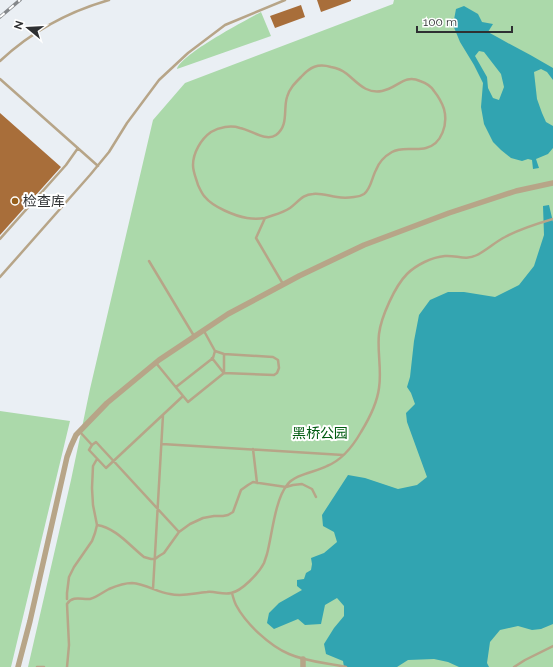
<svg xmlns="http://www.w3.org/2000/svg" width="553" height="667" viewBox="0 0 553 667" font-family="Raleway,'Noto Sans SC',sans-serif">
  <style>
    .green { fill: #abd9aa }
    .water { fill: #31a4b1; fill-rule: evenodd }
    .building { fill: #a86e3a }
    .lines { fill: none; stroke-linecap: round; stroke-linejoin: round }
    .service { stroke: #b7a588; stroke-width: 2.5 }
    .minor { stroke: #b7a588; stroke-width: 5.5 }
    .rail-casing { stroke: #84878a; stroke-width: 3.5 }
    .rail { stroke: #fff; stroke-width: 2; stroke-dasharray: 6; stroke-linecap: butt }
    .poi-dot { fill: #975f1a; stroke: #fff; stroke-width: 1.5 }
    .labels { text-anchor: middle; stroke-width: 4; stroke-linejoin: round; paint-order: stroke }
    .poi-label { font-size: 14px; fill: #2e3032; stroke: #fff; text-anchor: start }
    .park-label { font-size: 14px; fill: #015b11; stroke: #fff }
  </style>
  <rect width="100%" height="100%" fill="#eaeff4"/>
  <path class="green" d="M 394,0 L 553,0 L 553,667 L 28,667 L 71,480 L 90,389 L 153,120 L 185,83 L 393,4 Z
    M 261,12 L 271,36 L 177,69 C 181,54 246,20 261,12 Z
    M 0,411 L 70,421 L 11,667 L 0,667 Z"/>
  <path class="water" d="M 464,6 L 478,14 L 482,22 L 493,24 L 488,32 C 509,44 531,55 553,68 L 553,80 L 547,72 L 541,69 L 534,72 L 537,99 L 542,113 L 546,122 L 553,126 L 553,148 L 548,154 L 536,159 L 539,168 L 533,169 L 532,160 L 528,159 L 522,161 L 511,158 L 501,150 L 493,142 L 484,124 L 481,107 L 483,83 L 474,65 L 460,42 L 453,25 L 456,9 ZM 479,51 L 484,52 L 501,74 L 504,87 L 499,100 L 493,98 L 488,88 L 487,77 L 475,56 Z
    M 549,205 L 553,222 L 553,624 L 541,629 L 532,630 L 518,626 L 500,630 L 490,642 L 487,663 L 489,667 L 459,667 L 448,662 L 434,659 L 408,660 L 397,667 L 344,667 L 343,661 L 326,654 L 324,644 L 334,628 L 344,616 L 344,606 L 337,598 L 325,605 L 321,624 L 305,625 L 298,619 L 274,629 L 267,623 L 269,613 L 279,603 L 302,590 L 297,586 L 297,580 L 304,579 L 306,573 L 311,570 L 312,564 L 311,558 L 324,553 L 337,542 L 334,532 L 323,526 L 322,515 L 348,475 L 365,478 L 398,489 L 417,485 L 427,477 L 407,422 L 406,413 L 415,404 L 411,393 L 407,387 L 410,377 L 414,341 L 419,315 L 430,300 L 448,292 L 464,292 L 495,297 L 519,285 L 534,266 L 544,235 L 543,206 Z"/>
  <path class="building" d="M 317,0 L 351,0 L 351,1 L 321,12 Z
    M 301,5 L 305,17 L 275,28 L 270,16 Z
    M 0,113 L 61,167 L 0,235 Z"/>
  <g class="lines">
    <path class="service" d="M 0,61 C 32,31 67,12 109,0
      M 0,79 L 98,166
      M 265,218 C 259,219 253,219 247,218 C 235,216 213,207 205,197 C 202,194 200,189 198,185 C 196,178 193,172 193,165 C 193,153 201,139 211,132 C 219,127 231,125 240,128 C 251,130 266,142 276,135 C 289,125 283,110 287,97 C 289,89 295,83 301,77 C 310,67 318,63 331,67 C 337,68 342,70 347,74 C 358,83 366,94 382,91 C 398,88 404,74 420,81 C 426,83 431,86 434,91 C 438,96 442,103 444,109 C 448,124 442,144 426,148 C 415,151 402,146 392,152 C 385,156 379,162 376,170 C 372,177 371,189 364,194 C 361,196 357,197 354,197 C 348,198 342,198 337,197 C 329,196 321,193 313,194 C 303,194 298,202 290,208 C 283,213 273,215 265,218 L 256,238 L 283,284
      M 0,239 L 66,165 L 78,148
      M 149,261 L 194,336
      M 0,277 L 90,175 L 109,152 L 127,123 L 159,80 L 188,53 L 225,25 L 285,0
      M 212,358 L 223,372
      M 156,363 L 188,402 L 224,373 L 274,375 L 277,373 L 279,368 L 278,360 L 273,357 L 224,354 L 215,351
      M 224,373 L 224,354
      M 176,387 L 213,358 L 215,351 L 204,331
      M 80,432 L 92,445 L 89,450 L 106,468 L 183,396
      M 162,444 L 343,455
      M 92,445 L 96,442 L 179,532
      M 253,449 L 257,483
      M 97,525 C 116,528 129,545 144,557 L 151,559 L 155,559 L 159,556 L 164,553 L 179,532 L 190,524 L 203,518 L 214,516 L 223,516 L 228,515 L 233,512 L 241,490 L 248,485 L 253,482 L 286,487 L 293,485 L 302,484 L 312,489 L 316,497
      M 153,589 L 163,415
      M 232,593 C 233,597 234,601 236,605 C 246,624 270,646 289,654 C 307,662 328,663 346,667
      M 67,599 L 67,593 L 69,577 L 74,567 L 92,541 L 95,533 L 97,525 L 93,505 L 92,488 L 93,466 L 97,459
      M 37,667 L 44,667
      M 67,667 L 69,645 L 67,604 C 73,595 82,600 90,599 C 97,597 103,592 109,589 C 116,586 124,583 132,583 C 146,584 157,592 170,594 C 183,597 194,593 207,592 C 215,591 223,595 231,593 C 242,591 259,573 264,563 C 265,560 266,557 267,554 C 272,535 275,500 287,485 C 295,474 316,472 327,466 C 342,460 353,446 361,432 C 369,419 377,404 379,388 C 382,370 377,352 379,334 C 381,317 395,286 407,274 C 416,265 432,257 445,256 C 457,255 465,261 477,255 C 487,250 495,242 505,237 C 520,229 536,224 553,219
      M 514,667 L 525,660 L 553,646"/>
    <path class="minor" d="M 18,667 L 30,621 L 67,457 L 71,446 L 76,435 L 107,403 L 159,360 L 228,314 L 299,276 L 364,245 L 449,213 L 516,191 L 553,183
      M 303,667 L 303,659"/>
    <g class="rail-casing">
      <path id="rail" d="M 0,17 L 20,0"/>
    </g>
    <use href="#rail" class="rail"/>
  </g>
  <circle class="poi-dot" cx="15" cy="201" r="4"/>
  <g class="labels">
    <g class="poi-label">
      <text x="23" y="206">检查库</text>
    </g>
    <g class="park-label">
      <text x="320" y="438">黑桥公园</text>
    </g>
  </g>
  <g transform="translate(28 28) rotate(288)" stroke="#ffffff" stroke-width="3" paint-order="stroke">
  <path d="M0-3L7 15L0 10L-7 15Z" fill="#2e3032"/>
  <text y="-6" font-size="11" font-weight="bold" text-anchor="middle" fill="#2e3032">N</text>
  </g>
  <path d="M417 26v6h95v-6" fill="none" stroke="#2e3032" stroke-width="2"/>
  <text x="423" y="26" font-size="12" fill="#2e3032" stroke="#ffffff" stroke-width="3" paint-order="stroke">100 m</text>
</svg>
